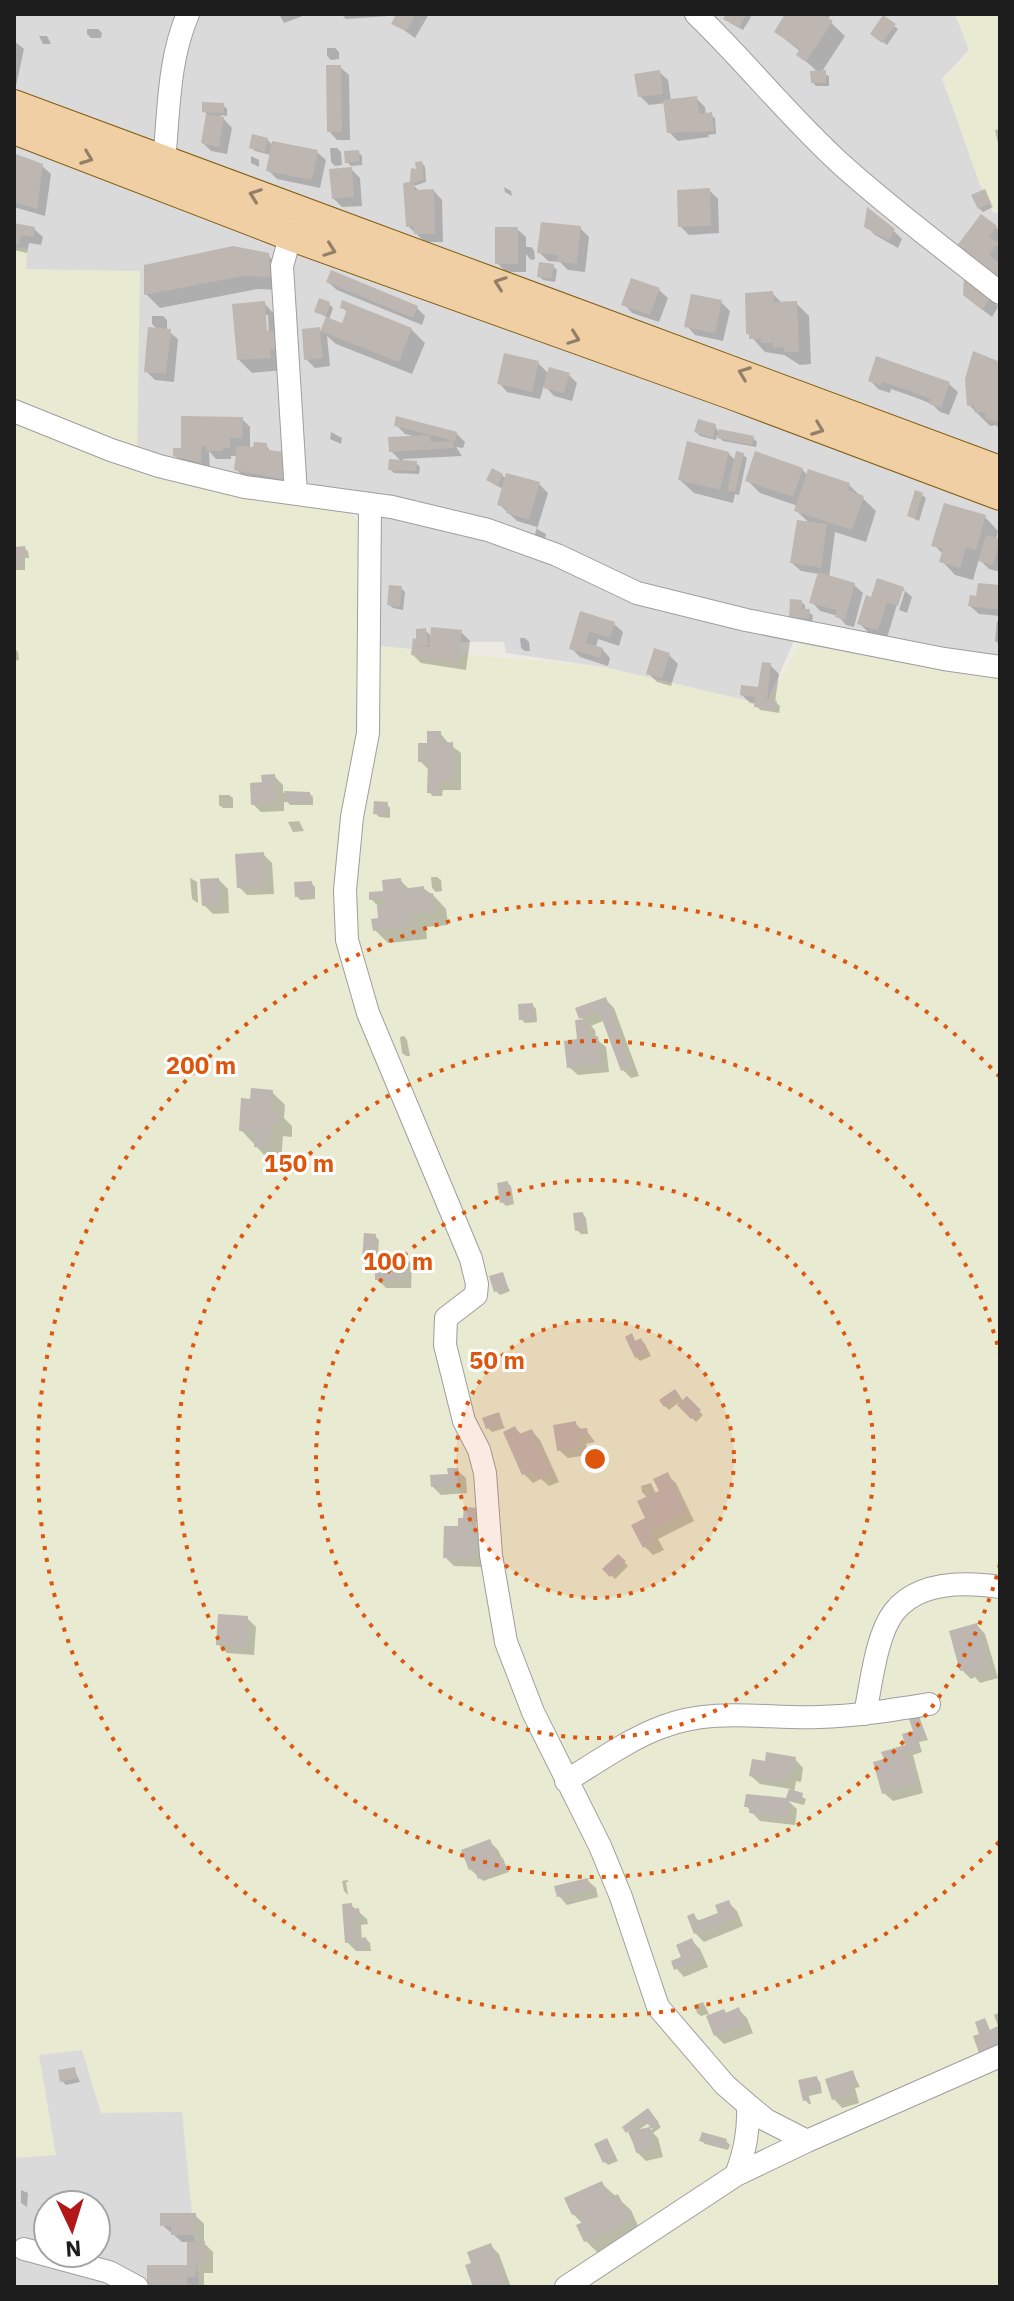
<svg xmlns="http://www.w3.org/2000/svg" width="1014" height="2301" viewBox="0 0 1014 2301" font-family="'IBM Plex Sans',sans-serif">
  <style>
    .residential { fill: #dbdada; fill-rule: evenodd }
    .farmland { fill: #e8ead1 }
    .shadow { fill: #0003; fill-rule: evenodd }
    .building { fill: #bdb6b1 }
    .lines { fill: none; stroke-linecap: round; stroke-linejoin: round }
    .minor-casing { stroke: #9e9e9e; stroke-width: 24 }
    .major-casing { stroke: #845e11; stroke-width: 30 }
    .minor { stroke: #fff; stroke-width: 22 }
    .major { stroke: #f0cfa5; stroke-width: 28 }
    .oneway { stroke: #917f68 }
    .ring { fill: none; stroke: #de560d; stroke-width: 4; stroke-dasharray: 4 8 }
    .centre { fill: #de560d; stroke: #fff; stroke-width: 4 }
    .ring-label { font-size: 24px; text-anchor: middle; font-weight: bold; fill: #de560d; stroke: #fff; stroke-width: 6; stroke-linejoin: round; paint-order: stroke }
  </style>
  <rect width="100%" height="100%" fill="#edeae4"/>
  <path class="residential" d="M 14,14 L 955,14 L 969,50 L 942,79 L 993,213 L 1000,212 L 1000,658 L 803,620 L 766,705 L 604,667 L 506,653 L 504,642 L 461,642 L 457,653 L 377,646 L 378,500 L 233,474 L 137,453 L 25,269 L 27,249 L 14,247 Z
    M 90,2041 L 191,2101 L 210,2287 L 14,2287 L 14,2149 L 31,2047 ZM 48,2205 L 96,2205 L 96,2253 L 48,2253 Z"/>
  <path class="farmland" d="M 956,14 L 1000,14 L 1000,210 L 994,211 L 980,185 L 943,80 L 970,52 Z
    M 14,247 L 27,249 L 26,269 L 140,271 L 137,453 L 14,406 Z
    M 14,420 L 172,479 L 352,514 L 363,530 L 378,646 L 604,667 L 766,705 L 803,637 L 1000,673 L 1000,2287 L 199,2287 L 182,2112 L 101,2113 L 82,2050 L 39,2055 L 56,2155 L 14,2158 Z"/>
  <path class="shadow" d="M 279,14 L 308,14 L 284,23 Z
    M 341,14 L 387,14 L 388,16 L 346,19 Z
    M 398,14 L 429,14 L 415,38 L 394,23 Z
    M 728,14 L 749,14 L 751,17 L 743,30 L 729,22 Z
    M 788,14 L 827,14 L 830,16 L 827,19 L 845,36 L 821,73 L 829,76 L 829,86 L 816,86 L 813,83 L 819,73 L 799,55 L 801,52 L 776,32 Z
    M 894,26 L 898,29 L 887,45 L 876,37 Z
    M 87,29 L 98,29 L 102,33 L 101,38 L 91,38 L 87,34 Z
    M 39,36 L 47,36 L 51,44 L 43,44 Z
    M 14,41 L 24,49 L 16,86 L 14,86 Z
    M 327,48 L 335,48 L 339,52 L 339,59 L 331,60 L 327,56 Z
    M 340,67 L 349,75 L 350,140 L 337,140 L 329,131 Z
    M 659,72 L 668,80 L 671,101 L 696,98 L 705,107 L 706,115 L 711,115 L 715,118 L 716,134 L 708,135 L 709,137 L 678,141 L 669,132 L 666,103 L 649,105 L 640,96 Z
    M 223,105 L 227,109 L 227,116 L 220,115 L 232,128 L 227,154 L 211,151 L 203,143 L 208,115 L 204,111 Z
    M 1000,129 L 1000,152 L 995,130 Z
    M 267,139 L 273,146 L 317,152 L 326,160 L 320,188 L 277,179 L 268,170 L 271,155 L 255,151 L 251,147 Z
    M 330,148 L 337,148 L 341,152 L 342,165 L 335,166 L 331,162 Z
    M 358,152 L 362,156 L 362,165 L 351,166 L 347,162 Z
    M 251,156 L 259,160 L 259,167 L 251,163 Z
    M 422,163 L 425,167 L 426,182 L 414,186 L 420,192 L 434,191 L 442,200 L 443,242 L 425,242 L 408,226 L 412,184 Z
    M 42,166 L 51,174 L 45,216 L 14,207 L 14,168 Z
    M 351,169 L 360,178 L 362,206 L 342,207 L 333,198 Z
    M 504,187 L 511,191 L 512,196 L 505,192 Z
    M 709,190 L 718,199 L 719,233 L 689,235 L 680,226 Z
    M 984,192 L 993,207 L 983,212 L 979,208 Z
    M 14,225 L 34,229 L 43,237 L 41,245 L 29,243 L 27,253 L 14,250 Z
    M 866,226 L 893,230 L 902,239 L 898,248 L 875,235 Z
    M 996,227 L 1000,232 L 997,244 L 1000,247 L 1000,260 L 997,264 L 1000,266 L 967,256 Z
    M 580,228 L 589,237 L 585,272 L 568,270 L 560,262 L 548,261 L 539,252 Z
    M 517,229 L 526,237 L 526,247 L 531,247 L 534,250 L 535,259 L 531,260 L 526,254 L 526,272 L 506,272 L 497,263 Z
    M 268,255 L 281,269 L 283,290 L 257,289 L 160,308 L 146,294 Z
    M 553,266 L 557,270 L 555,282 L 543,280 L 539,276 Z
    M 328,282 L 417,308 L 425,316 L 422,325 L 337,290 Z
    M 659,290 L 668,298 L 659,322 L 632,313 L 624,304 Z
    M 773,294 L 782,303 L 796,303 L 809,316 L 811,364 L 800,365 L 784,355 L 765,352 L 748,333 Z
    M 990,298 L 998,307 L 992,317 L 974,303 Z
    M 721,302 L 730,311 L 723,341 L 695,335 L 687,326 Z
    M 264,303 L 277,317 L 283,370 L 252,373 L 238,359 ZM 264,315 L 268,315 L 269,340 L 265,341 Z
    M 329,304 L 333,308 L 329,320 L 343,326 L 348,313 L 342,307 L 411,329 L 425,343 L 412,374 L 336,344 L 327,336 L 330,366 L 315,368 L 306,359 L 319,329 L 322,332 L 328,318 L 317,312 Z
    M 152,316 L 163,316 L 167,320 L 167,330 L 178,339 L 174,382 L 155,380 L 146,371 L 157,329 L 152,324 Z
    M 538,363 L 549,374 L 569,375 L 577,383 L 572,401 L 554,396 L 544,385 L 540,399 L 507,392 L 499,383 Z
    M 1000,364 L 1000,430 L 996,425 L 990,426 L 969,405 Z
    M 870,380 L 949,384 L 958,392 L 949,415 L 940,412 L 932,404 L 914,397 L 891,389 L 890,393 L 878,389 Z
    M 242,419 L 250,427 L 250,449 L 266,445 L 294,487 L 245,478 L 236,469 L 238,456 L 231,456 L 231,459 L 216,459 L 209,451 L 210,471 L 184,464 L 175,456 Z
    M 396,425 L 456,433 L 465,442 L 463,448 L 456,447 L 462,456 L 403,459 L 403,462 L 416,463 L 420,467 L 419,474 L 394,473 L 390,469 L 402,462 L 391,451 L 417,437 L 405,434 Z
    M 715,426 L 718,431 L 753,438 L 757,442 L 756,447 L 723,441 L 717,435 L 716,440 L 700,436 L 696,432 Z
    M 331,432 L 342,438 L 341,444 L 330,439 Z
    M 728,453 L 736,461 L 743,455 L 747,458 L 739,495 L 735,494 L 733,503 L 694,493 L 680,480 Z
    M 802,469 L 808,476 L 849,485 L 876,511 L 866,542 L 835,532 L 829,578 L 854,585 L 863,593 L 854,627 L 846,625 L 838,616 L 820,611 L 812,602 L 819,574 L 801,571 L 792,563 L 810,524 L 796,510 L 798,506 L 760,493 L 747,480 Z
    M 502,475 L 506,479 L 539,484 L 548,493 L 537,529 L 546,534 L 544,543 L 534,538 L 537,527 L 517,521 L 499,504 L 503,489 L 492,483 Z
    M 922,495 L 926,498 L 919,521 L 909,516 Z
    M 985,517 L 998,531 L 996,540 L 1000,541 L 1000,572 L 989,569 L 979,559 L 973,580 L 955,575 L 942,561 L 944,555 L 934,545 Z
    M 24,548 L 28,551 L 29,558 L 25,558 L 25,570 L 14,570 L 14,549 Z
    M 1000,587 L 1000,616 L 979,614 L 970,606 L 978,598 Z
    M 401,588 L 405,592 L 403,610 L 393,608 L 389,605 Z
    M 903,589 L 912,597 L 907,613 L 899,610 L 905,591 L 901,591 L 887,638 L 868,632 L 859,623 L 872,600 Z
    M 801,602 L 805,605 L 805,611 L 813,615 L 812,622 L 795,621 L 791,617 Z
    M 582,614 L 614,624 L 623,632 L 619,646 L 598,639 L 596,647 L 602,649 L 610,658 L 608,666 L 580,657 L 571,648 Z
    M 997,621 L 1000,622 L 1000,645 L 995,641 Z
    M 425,630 L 432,637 L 461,632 L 470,641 L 466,670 L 421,663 L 413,655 L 415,640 Z
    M 520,638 L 525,638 L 529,642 L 530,651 L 525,651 L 521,648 Z
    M 14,648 L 18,652 L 19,660 L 14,661 Z
    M 669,655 L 678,664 L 671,686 L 657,682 L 648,673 Z
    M 770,665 L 779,674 L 775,702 L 780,706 L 779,713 L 760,710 L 756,704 L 750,703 L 742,695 L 760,689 Z
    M 440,733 L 449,744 L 461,753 L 461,790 L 443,790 L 442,796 L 433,796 L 429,792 L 430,771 L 420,761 Z
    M 274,776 L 283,785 L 283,793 L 310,794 L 313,797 L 313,805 L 290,805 L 284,798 L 284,811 L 261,812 L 253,804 L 264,784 Z
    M 219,795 L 229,795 L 233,798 L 233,808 L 223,808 L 219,805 Z
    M 387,804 L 390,808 L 390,818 L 379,817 L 375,813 Z
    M 299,821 L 304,831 L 293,832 L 288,822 Z
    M 263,854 L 272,863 L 274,894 L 247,895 L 239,887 Z
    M 431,877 L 437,877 L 441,880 L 442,891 L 436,892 L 432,888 Z
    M 190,878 L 197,882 L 198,903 L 192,899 Z
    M 219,880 L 228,889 L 229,913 L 213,914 L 204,905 Z
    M 400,880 L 410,890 L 423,888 L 433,895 L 446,909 L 448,925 L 426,927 L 427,939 L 388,943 L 375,930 L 381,920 L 379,907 L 371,899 Z
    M 311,883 L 315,887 L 315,899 L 300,900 L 297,896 Z
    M 605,999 L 614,1008 L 639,1076 L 631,1078 L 623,1070 L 605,1020 L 591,1026 L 595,1030 L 596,1039 L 606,1047 L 609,1072 L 578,1075 L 569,1067 L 584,1021 L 581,1017 Z
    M 532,1005 L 536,1009 L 537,1022 L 525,1023 L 521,1019 Z
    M 404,1036 L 407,1040 L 410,1056 L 406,1056 L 402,1053 L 400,1037 Z
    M 272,1092 L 285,1105 L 284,1118 L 292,1126 L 292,1137 L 283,1136 L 281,1161 L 269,1160 L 241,1130 L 252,1101 Z
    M 507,1183 L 511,1186 L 514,1204 L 506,1206 L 502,1202 Z
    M 583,1214 L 586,1218 L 588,1234 L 581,1234 L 577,1230 Z
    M 375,1236 L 379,1240 L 378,1255 L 403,1256 L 412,1264 L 411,1288 L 386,1288 L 377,1279 L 377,1264 L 368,1263 L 364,1260 Z
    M 502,1275 L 510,1291 L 500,1295 L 496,1291 Z
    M 632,1336 L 636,1342 L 641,1340 L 645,1344 L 651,1356 L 640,1361 L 636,1357 Z
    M 679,1395 L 684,1402 L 687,1399 L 703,1415 L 696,1422 L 678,1403 L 669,1410 L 665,1406 Z
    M 498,1415 L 505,1428 L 492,1432 L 488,1428 Z
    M 575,1423 L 582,1430 L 586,1430 L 595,1442 L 586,1444 L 588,1455 L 568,1458 L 559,1450 Z
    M 515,1428 L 522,1435 L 532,1431 L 540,1440 L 559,1482 L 549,1486 L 541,1479 L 533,1483 L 524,1474 Z
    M 457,1470 L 466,1478 L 467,1493 L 441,1495 L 433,1487 Z
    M 667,1475 L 676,1483 L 694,1521 L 658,1539 L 664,1550 L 653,1555 L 645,1547 L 648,1498 L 642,1492 L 641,1486 L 651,1483 L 656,1494 L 660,1492 Z
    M 466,1509 L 482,1522 L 476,1522 L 476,1530 L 484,1538 L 483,1567 L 454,1566 L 445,1557 L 465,1520 Z
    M 618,1556 L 628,1566 L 615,1579 L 605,1569 Z
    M 247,1618 L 256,1627 L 254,1655 L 227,1653 L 218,1644 Z
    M 977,1625 L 985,1634 L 998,1678 L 980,1683 L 975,1677 L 971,1679 L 962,1670 Z
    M 919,1718 L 928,1740 L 919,1742 L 922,1752 L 913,1755 L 923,1793 L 893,1801 L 884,1793 L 886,1760 L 904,1747 L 909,1752 L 904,1735 L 915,1732 Z
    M 795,1759 L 803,1768 L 801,1782 L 796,1781 L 794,1793 L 806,1799 L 804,1805 L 788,1801 L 797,1809 L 795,1825 L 760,1821 L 746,1806 L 788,1801 L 791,1789 L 760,1784 L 751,1776 L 766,1763 Z
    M 490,1842 L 498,1850 L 509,1872 L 483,1881 L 470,1869 Z
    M 347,1880 L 349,1882 L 346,1882 L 348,1895 L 344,1891 L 342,1881 Z
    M 587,1880 L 596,1888 L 598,1897 L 567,1905 L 559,1896 Z
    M 728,1902 L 737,1911 L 743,1926 L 704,1942 L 695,1933 L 694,1916 L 700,1922 L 721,1914 Z
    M 351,1905 L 367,1919 L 368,1924 L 361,1925 L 362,1940 L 366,1939 L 370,1943 L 371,1951 L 356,1951 L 347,1942 Z
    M 691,1940 L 700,1949 L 708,1967 L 684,1977 L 676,1968 L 684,1958 Z
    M 703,2002 L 710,2016 L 739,2010 L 747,2018 L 753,2033 L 724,2044 L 715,2035 L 708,2014 L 701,2016 L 697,2013 L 695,2005 Z
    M 74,2069 L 80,2082 L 66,2085 L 62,2081 Z
    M 853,2073 L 860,2087 L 855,2088 L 859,2103 L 842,2108 L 834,2099 Z
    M 816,2078 L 820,2082 L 822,2093 L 809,2096 L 811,2104 L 809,2104 L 805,2100 L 801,2082 Z
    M 651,2114 L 661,2127 L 653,2133 L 658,2138 L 663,2157 L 646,2161 L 637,2152 L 628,2132 ZM 649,2123 L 653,2129 L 635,2132 Z
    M 607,2141 L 618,2161 L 608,2165 L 605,2162 Z
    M 702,2141 L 726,2141 L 730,2145 L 728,2150 L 705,2144 Z
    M 601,2183 L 631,2210 L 642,2235 L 599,2254 L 586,2241 L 583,2224 L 573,2214 Z
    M 21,2190 L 28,2193 L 27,2207 L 21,2203 Z
    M 195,2215 L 204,2224 L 204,2243 L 213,2252 L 213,2273 L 204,2273 L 204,2285 L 149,2287 L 189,2267 L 189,2242 L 182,2242 L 162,2225 Z
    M 490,2245 L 499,2254 L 511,2287 L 476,2287 L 468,2267 Z"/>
  <path class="building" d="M 396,14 L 416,14 L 406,31 L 391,24 Z
    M 726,14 L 747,14 L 739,28 L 723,19 Z
    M 785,14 L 823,14 L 833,21 L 806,62 L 796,55 L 800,49 L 774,32 Z
    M 883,15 L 896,24 L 882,43 L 870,34 Z
    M 326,65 L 341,65 L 342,132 L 327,132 Z
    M 660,70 L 663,94 L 638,97 L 634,74 Z
    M 826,70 L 826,83 L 811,83 L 810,71 Z
    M 697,96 L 699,114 L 712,112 L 714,131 L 667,133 L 663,100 Z
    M 202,102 L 224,103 L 224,113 L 202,112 Z
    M 206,114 L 224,117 L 219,147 L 201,143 Z
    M 252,134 L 268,138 L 265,152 L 249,148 Z
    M 272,141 L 318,150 L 312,180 L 266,171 Z
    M 359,150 L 360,161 L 345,163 L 344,151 Z
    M 16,154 L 43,164 L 37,209 L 14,202 L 14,161 Z
    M 422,161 L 424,179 L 414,183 L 414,190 L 434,189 L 435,234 L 414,234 L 414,226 L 406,227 L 403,183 L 410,182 L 411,168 L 416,169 L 415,162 Z
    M 352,167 L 354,197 L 332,199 L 329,169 Z
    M 710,188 L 711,226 L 678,227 L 677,190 Z
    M 985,189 L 991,203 L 978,209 L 971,195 Z
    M 867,207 L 895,229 L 889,241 L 864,227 Z
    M 981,214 L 997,226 L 989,236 L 998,243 L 989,255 L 1000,264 L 1000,280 L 956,247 Z
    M 541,222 L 581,226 L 577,264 L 557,262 L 558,255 L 537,253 Z
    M 14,223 L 35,227 L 33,237 L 21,235 L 19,245 L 14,244 Z
    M 495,227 L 518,227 L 518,264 L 495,264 Z
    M 233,246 L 269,253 L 270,277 L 243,276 L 144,295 L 144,265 Z
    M 539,262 L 554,264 L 552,279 L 537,277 Z
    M 331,270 L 418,306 L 413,318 L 326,282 Z
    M 964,275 L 991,297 L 982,310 L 963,295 Z
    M 631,278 L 660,288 L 650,315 L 621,305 Z
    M 773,291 L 774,302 L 797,301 L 799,352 L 784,352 L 784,347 L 773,348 L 773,343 L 761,343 L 761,339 L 749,339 L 749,334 L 746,334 L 745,293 Z
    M 691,294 L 722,300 L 715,333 L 684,327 Z
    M 319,298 L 330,302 L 326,316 L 314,312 Z
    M 342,300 L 412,328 L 399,362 L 320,331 L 323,358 L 304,360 L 302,329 L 320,327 L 320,331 L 326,317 L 342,323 L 347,310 L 340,308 Z
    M 265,301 L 267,331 L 279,330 L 280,349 L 270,350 L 271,358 L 237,360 L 232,304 Z
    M 148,327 L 171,329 L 166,374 L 144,372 Z
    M 973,351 L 1000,362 L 1000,423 L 985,418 L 985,412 L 975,413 L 974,406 L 967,406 L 965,379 Z
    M 504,353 L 539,361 L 532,392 L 497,384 Z
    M 876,356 L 950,382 L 941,408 L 929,404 L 931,399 L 904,389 L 882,382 L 881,386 L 868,381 Z
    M 549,367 L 570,373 L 564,393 L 543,388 Z
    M 181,416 L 243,417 L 242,438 L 230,438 L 230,448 L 223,448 L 223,451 L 206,451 L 206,446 L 201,446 L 202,463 L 173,456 L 173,448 L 181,448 Z
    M 396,416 L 457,432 L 455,441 L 394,426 Z
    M 698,419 L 716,424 L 713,438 L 694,432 Z
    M 719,429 L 754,436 L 752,445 L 717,438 Z
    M 430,435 L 431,442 L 453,441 L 454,448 L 389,452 L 388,437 Z
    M 687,441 L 729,452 L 720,490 L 678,480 Z
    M 254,442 L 267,443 L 267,450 L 286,452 L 287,480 L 234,470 L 237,446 L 253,447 Z
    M 736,451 L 744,453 L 735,492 L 727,491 Z
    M 755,451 L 803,468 L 793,497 L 745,481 Z
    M 389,459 L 417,461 L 416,471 L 388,470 Z
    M 492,468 L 503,474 L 497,486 L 486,480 Z
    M 808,469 L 850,483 L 848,490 L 864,496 L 852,530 L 794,511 Z
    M 506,473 L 540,482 L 529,520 L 506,513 L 507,508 L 497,505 Z
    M 915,490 L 923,493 L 915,519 L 907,516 Z
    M 944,503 L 986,515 L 976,550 L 966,547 L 960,568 L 939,562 L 943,549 L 931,546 Z
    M 797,520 L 827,524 L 821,568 L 790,563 Z
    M 986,535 L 1000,539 L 993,565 L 978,561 Z
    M 25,546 L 26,555 L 22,555 L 22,566 L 14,567 L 14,547 Z
    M 818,572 L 855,583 L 845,620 L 835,617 L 837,610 L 809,603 Z
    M 877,578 L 904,587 L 898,606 L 887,602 L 878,630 L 857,624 L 866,595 L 871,597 Z
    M 978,583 L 1000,585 L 1000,610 L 968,606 L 970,595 L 976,596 Z
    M 389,585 L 402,586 L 400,607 L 387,605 Z
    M 790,599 L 802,600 L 802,609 L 810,609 L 809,619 L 789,618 Z
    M 580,611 L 615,622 L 610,638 L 590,632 L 586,643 L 603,648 L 600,658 L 569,649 Z
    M 431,627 L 462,630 L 458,662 L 411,655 L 413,638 L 416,639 L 416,629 L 426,628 L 428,645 L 417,646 L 429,647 Z
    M 654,648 L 670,653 L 662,679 L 646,674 Z
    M 762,662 L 771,663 L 767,699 L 777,701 L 775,710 L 754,707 L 755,697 L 740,695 L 741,685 L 758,687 Z
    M 427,731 L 441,731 L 441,743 L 453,742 L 454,782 L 440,782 L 439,793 L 427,793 L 428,762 L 418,762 L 418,743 L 427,743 Z
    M 275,774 L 277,803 L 251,805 L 250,783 L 262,782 L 261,775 Z
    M 284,791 L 310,792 L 310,803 L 284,802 Z
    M 374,801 L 388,802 L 386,815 L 373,814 Z
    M 264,852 L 266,886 L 237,888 L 235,854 Z
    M 219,878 L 221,905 L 202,906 L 200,879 Z
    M 401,878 L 402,889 L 424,886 L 425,895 L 433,893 L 435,912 L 413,915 L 414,926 L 373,931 L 371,919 L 378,918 L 377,906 L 385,905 L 384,899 L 369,900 L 369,892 L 383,891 L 382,880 Z
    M 312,881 L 313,896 L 295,897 L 294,882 Z
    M 606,997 L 631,1067 L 621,1071 L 599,1011 L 579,1019 L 575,1008 Z
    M 533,1003 L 534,1019 L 519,1020 L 518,1004 Z
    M 587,1019 L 589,1038 L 598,1036 L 602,1063 L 567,1068 L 564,1041 L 577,1039 L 575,1020 Z
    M 251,1088 L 273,1090 L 271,1110 L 280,1111 L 279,1124 L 271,1124 L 269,1148 L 254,1147 L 255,1132 L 239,1131 L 241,1098 L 250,1099 Z
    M 508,1181 L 511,1201 L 500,1203 L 497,1183 Z
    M 583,1212 L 585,1230 L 575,1231 L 573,1213 Z
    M 364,1233 L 376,1234 L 374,1261 L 362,1260 Z
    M 375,1253 L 404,1254 L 403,1280 L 375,1280 Z
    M 503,1272 L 508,1288 L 494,1292 L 489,1276 Z
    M 632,1333 L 635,1341 L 641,1338 L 648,1352 L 635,1358 L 625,1337 Z
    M 675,1389 L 680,1396 L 664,1407 L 659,1400 Z
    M 687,1396 L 701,1410 L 691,1419 L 677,1405 Z
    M 499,1412 L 503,1424 L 486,1429 L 482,1418 Z
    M 576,1421 L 577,1429 L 587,1428 L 588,1434 L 578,1436 L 580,1447 L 557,1451 L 553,1425 Z
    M 515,1426 L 519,1434 L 532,1429 L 552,1473 L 538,1479 L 535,1470 L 522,1475 L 503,1432 Z
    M 447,1468 L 458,1468 L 459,1485 L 431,1487 L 430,1475 L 448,1474 Z
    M 668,1472 L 687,1513 L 651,1530 L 656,1541 L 643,1548 L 631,1525 L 645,1518 L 637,1501 L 659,1491 L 653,1479 Z
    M 464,1507 L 480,1508 L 479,1520 L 473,1519 L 473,1527 L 476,1527 L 475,1559 L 443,1558 L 444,1526 L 458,1526 L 458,1518 L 463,1518 Z
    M 618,1554 L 626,1561 L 610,1577 L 602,1569 Z
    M 218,1614 L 248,1616 L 246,1647 L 216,1645 Z
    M 977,1623 L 990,1669 L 970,1675 L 968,1669 L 960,1671 L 949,1631 Z
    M 919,1716 L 926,1736 L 916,1739 L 919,1749 L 907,1752 L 916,1784 L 882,1794 L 873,1762 L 884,1759 L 881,1752 L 905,1745 L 902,1734 L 913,1731 L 909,1719 Z
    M 766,1752 L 796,1757 L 793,1774 L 787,1774 L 786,1782 L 749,1776 L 752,1759 L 765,1761 Z
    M 789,1789 L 803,1793 L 801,1802 L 789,1799 L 787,1818 L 749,1813 L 750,1807 L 744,1807 L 746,1794 L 786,1798 Z
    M 490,1839 L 498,1859 L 503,1858 L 506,1868 L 478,1879 L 474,1868 L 469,1870 L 461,1850 Z
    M 588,1878 L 590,1889 L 557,1897 L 554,1886 Z
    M 729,1900 L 736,1918 L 694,1934 L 687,1916 L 694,1913 L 697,1921 L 718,1913 L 715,1905 Z
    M 352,1903 L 352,1909 L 359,1908 L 360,1916 L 353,1917 L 355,1939 L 366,1937 L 368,1948 L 357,1950 L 355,1942 L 345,1943 L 342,1904 Z
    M 692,1938 L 701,1959 L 674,1970 L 671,1961 L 681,1957 L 676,1945 Z
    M 739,2007 L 745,2024 L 714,2036 L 706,2016 L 724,2009 L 726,2013 Z
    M 1000,2012 L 1000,2045 L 979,2053 L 973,2036 L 979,2034 L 975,2022 L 985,2018 L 990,2030 L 998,2026 L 994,2015 Z
    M 75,2067 L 77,2078 L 60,2082 L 58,2070 Z
    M 853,2070 L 857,2083 L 849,2086 L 852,2094 L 832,2100 L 825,2079 Z
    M 817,2076 L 820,2090 L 807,2092 L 808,2100 L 803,2101 L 798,2080 Z
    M 648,2108 L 659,2123 L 650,2129 L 655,2149 L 636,2153 L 630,2131 L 650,2127 L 645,2120 L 626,2133 L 622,2127 Z
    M 702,2132 L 727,2139 L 725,2148 L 699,2141 Z
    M 607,2138 L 616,2157 L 603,2163 L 594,2144 Z
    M 602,2181 L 610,2198 L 618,2194 L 631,2221 L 584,2242 L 576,2225 L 583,2222 L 579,2212 L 572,2215 L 564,2198 Z
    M 160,2213 L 196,2213 L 196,2235 L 171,2235 L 171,2226 L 160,2226 Z
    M 205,2241 L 205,2265 L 196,2265 L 196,2277 L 187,2277 L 187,2287 L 147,2287 L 147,2265 L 187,2265 L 187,2242 Z
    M 491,2243 L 507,2286 L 473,2287 L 465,2265 L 471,2263 L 467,2252 Z"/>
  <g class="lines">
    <g class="minor-casing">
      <path id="minor" d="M 696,14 C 746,62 790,118 842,165 C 892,210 947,251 1000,293
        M 164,161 C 169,112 168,60 188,14
        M 294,223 L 282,266 L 296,494
        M 14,411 L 111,450 L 159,466 L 245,487 L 392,507 L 488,530 L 557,555 L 637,593 L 746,620 L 944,659 L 1000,667
        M 370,506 L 368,733 L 352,817 L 345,890 L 347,940 L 368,1013 L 471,1259 L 477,1284 L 476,1295 L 446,1318 L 445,1345 L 464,1421 L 479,1450 L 485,1473 L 491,1555 L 506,1642 L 533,1712 L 600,1846 L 621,1897 L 658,2007 L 725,2085 L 748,2105 L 766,2120 L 807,2141
        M 865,1714 C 871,1685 876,1635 894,1612 C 918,1581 966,1582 1000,1587
        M 566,1781 C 594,1764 631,1738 662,1727 C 713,1707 767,1719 819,1717 C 856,1716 892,1710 929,1704
        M 736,2175 C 745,2151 749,2131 748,2105
        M 24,2249 L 109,2272 L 137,2287
        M 566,2287 L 736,2175 L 807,2141 L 1000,2056"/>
    </g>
    <g class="major-casing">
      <path id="major" d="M 14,104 L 1000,470
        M 14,130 L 289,236 L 731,395 L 1000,496"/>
    </g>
    <use href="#minor" class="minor"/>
    <use href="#major" class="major"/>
  </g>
  <defs><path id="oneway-chevron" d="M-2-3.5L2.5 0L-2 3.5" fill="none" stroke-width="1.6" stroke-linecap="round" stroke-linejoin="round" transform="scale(2)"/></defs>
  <g class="oneway">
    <use href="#oneway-chevron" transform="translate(87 158) rotate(21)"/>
    <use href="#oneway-chevron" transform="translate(255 195) rotate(-160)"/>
    <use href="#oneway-chevron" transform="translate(330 250) rotate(20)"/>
    <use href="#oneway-chevron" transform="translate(500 283) rotate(-160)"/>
    <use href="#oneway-chevron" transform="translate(574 338) rotate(20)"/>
    <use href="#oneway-chevron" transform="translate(744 373) rotate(-159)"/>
    <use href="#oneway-chevron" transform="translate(818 429) rotate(21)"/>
  </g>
  <circle cx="595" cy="1459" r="139" fill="#de560d" fill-opacity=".12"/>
  <g class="ring">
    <circle cx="595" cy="1459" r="139"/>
    <circle cx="595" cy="1459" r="279"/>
    <path d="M1000 1564A418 418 0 1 1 1000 1354"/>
    <path d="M999 1842A557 557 0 1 1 999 1076"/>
  </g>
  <circle cx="595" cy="1459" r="12" class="centre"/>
  <g class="ring-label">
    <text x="201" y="1074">200 m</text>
    <text x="299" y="1172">150 m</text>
    <text x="398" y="1270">100 m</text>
    <text x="497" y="1369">50 m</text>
  </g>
  <rect width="1014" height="2301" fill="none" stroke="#1d1d1d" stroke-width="32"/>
  <g transform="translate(72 2229) rotate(176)"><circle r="38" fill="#ffffff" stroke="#a5a5a5" stroke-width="2"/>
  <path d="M0-6L14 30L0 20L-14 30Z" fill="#b21818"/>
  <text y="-12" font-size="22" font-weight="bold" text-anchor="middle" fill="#1d1d1d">N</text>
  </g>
</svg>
